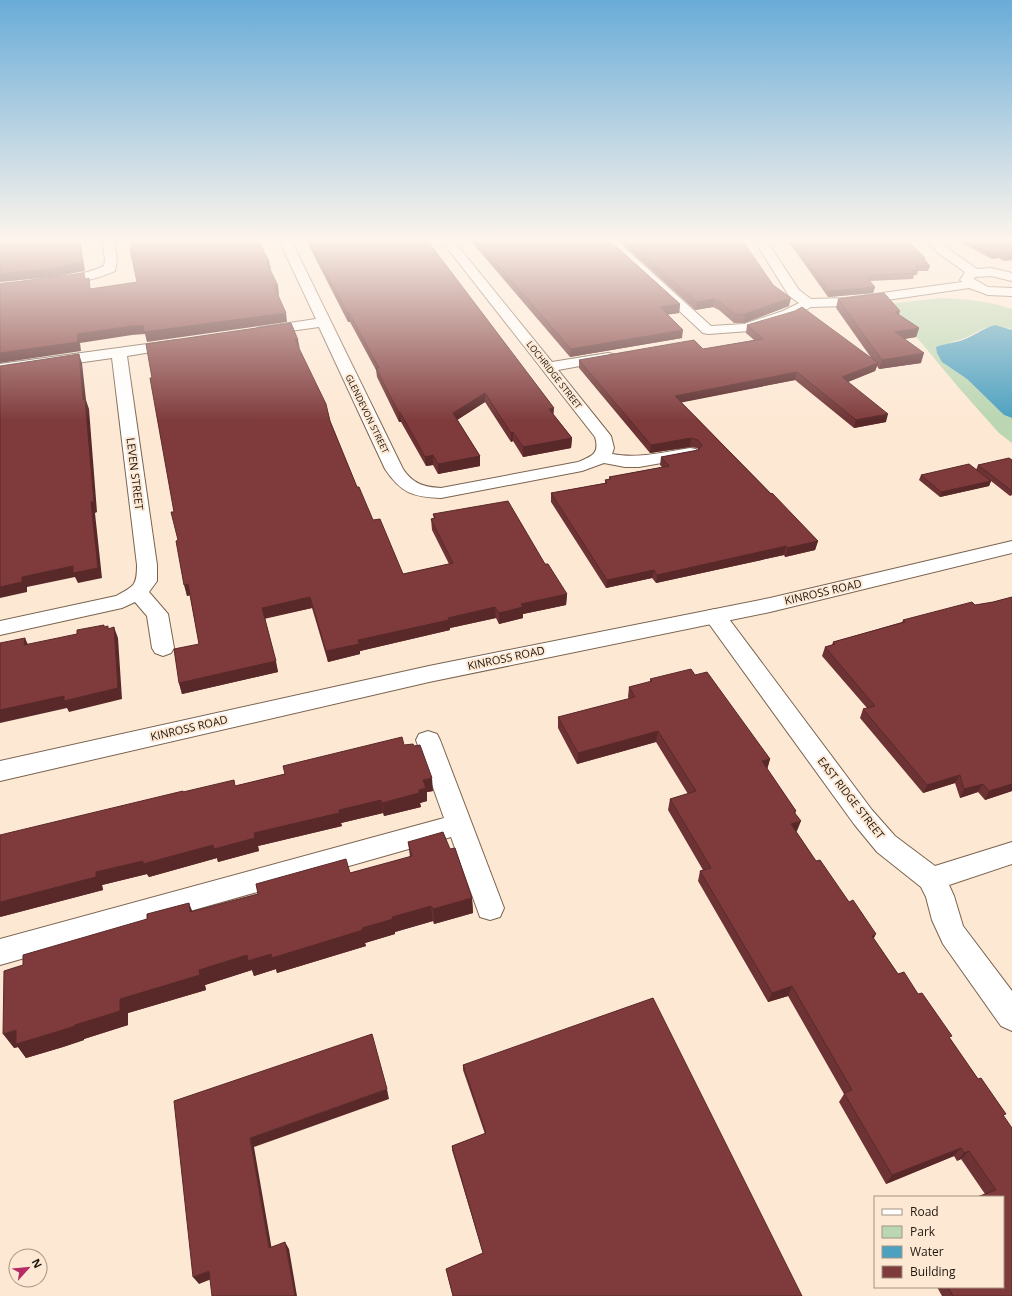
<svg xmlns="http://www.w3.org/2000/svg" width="1012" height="1296" viewBox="0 0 1012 1296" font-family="'Open Sans',sans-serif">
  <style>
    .green { fill: #bad6b2 }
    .water { fill: #4ca0c0 }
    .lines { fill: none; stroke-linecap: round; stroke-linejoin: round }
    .minor-casing { stroke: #7b644f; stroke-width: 2 }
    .tertiary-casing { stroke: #7b644f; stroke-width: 2 }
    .minor { fill: #fff; fill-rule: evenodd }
    .tertiary { fill: #fff; fill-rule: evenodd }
    .wall { fill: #6d3334 }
    .shaded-wall { fill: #59292a }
    .building { fill: #7f3b3c; stroke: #59292a }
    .labels { text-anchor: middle; stroke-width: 4; stroke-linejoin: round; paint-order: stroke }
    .far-street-label { font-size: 9px; fill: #1f160d; stroke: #fde8d4 }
    .street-label { font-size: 11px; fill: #1f160d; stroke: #fde8d4 }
  </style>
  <rect width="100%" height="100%" fill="#fde8d4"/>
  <path class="green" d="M 940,298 C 965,299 988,301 1012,309 L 1012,330 L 1009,328 C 1002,328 989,326 983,329 C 972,334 964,340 951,342 L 942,362 L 967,379 L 1004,415 L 1012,418 L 1012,443 L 999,433 L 959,388 L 889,304 Z"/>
  <path class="water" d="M 995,325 L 1012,330 L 1012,418 L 1004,415 L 967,379 L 942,362 L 937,353 L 936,347 C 944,344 952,343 960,341 C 973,337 983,328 995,325 Z"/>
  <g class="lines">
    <g class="minor-casing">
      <path id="minor" d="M 102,240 L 114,240 L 117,259 L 115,271 C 79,287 38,287 0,292 L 0,284 C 34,280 72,280 104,266 L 105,259 Z
        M 279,240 L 291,240 L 403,469 C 413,484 424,487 441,488 L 578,462 C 592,456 600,454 595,437 L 441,240 L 453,240 L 552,362 L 608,353 L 613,354 L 615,357 L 613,360 L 558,370 L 611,436 L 614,448 L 612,454 C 638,459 664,452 690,448 L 696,449 L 699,453 L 696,457 L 690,458 L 639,467 L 625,467 L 604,463 L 582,471 L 441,498 C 413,497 401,493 385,469 L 319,327 L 262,335 L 257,334 L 255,331 L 257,328 L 262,327 L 316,319 Z
        M 603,240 L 616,240 L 711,326 L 744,324 L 783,311 L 799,303 L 789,296 L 754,240 L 766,240 L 799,290 L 811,299 L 846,298 L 962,282 L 960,280 L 965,272 L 938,253 L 926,240 L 939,240 L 946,247 L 977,269 L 991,268 L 1012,273 L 1012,281 L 991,276 L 975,277 L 974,279 L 988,287 L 1012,288 L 1012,296 L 988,295 L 969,288 L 846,306 L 811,307 L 793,317 L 750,331 L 708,334 L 703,333 Z
        M 177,340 L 182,341 L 184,344 L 182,347 L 127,356 L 157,565 L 157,581 L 149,592 L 168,614 L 174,648 L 171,653 L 163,656 L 155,653 L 152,648 L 147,616 L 135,602 L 122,608 L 0,635 L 0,621 L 116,596 C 134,586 137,586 137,565 L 112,358 L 0,374 L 0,364 Z
        M 715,609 L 723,611 L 872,810 L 895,836 L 935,866 L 1012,842 L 1012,864 L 949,885 L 954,896 L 963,926 L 1012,991 L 1012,1031 L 1001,1026 L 943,944 L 932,920 L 926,897 L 921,887 L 877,852 L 854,824 L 707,621 L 704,616 L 707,611 Z
        M 428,731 L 437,734 L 440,740 L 504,908 L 500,917 L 490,920 L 480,917 L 451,837 L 0,965 L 0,939 L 444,818 L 416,740 L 419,734 Z"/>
    </g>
    <g class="tertiary-casing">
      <path id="tertiary" d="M 1012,541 L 1012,553 L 770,612 L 429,682 L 0,781 L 0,761 L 429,666 L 770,598 Z"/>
    </g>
    <use href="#minor" class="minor"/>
    <use href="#tertiary" class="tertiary"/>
  </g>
  <path class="wall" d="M 306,240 L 427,240 L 554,408 L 553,414 L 572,438 L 571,448 L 523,457 L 513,441 L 511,442 L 485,402 L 457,420 L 480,456 L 480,466 L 438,474 L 433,465 L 426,466 L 401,422 L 399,422 L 377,377 L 376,370 L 350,322 L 348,322 Z
    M 470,240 L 609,240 L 680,304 L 679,313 L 667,314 L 682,338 L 570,357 Z
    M 618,240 L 742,240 L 773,285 L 789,306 L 744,323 L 734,323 L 719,310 L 713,307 L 695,310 Z
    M 786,240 L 907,240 L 925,258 L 924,260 L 930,266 L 928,271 L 918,271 L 917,275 L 914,275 L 913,279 L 870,281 L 870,282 L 875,287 L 873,293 L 828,297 L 796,252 Z
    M 956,240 L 1012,240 L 1012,261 L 1010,260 L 1004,261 L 998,258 L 992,259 Z
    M 838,299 L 899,315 L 919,328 L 916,337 L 904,339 L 921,363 L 879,369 L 877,366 L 875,371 L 848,382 L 886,422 L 854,428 L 795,380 L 681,402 L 818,541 L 815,550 L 785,557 L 784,555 L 656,583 L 652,578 L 606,588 L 551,502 L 551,493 L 605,483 L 605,480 L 609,479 L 609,477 L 662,467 L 660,465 L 661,457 L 698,450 L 698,449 L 697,448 L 690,447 L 650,453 L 579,368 L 579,360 L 703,349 L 754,340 L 746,333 L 747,325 L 872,359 L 836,308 Z
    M 299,349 L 330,421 L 357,487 L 373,520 L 403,574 L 449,564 L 432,530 L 431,519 L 434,519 L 433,514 L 545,564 L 567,594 L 566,605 L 523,614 L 523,618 L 499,624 L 496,618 L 450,628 L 450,630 L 360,651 L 360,654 L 328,662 L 312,608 L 265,618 L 278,672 L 182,694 L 179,683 L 199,644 L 190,595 L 187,596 L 174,512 Z
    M 1012,460 L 1012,495 L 1010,496 L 991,481 L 989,486 L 940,497 L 919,480 L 921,475 L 976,470 L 978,465 Z
    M 1012,597 L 1012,791 L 985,800 L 978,792 L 960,798 L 955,783 L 923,793 L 860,718 L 863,709 L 867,708 L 822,656 L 825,647 L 832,645 L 833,642 L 902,622 L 903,620 L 993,602 Z
    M 695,675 L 770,759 L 767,769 L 796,811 L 795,814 L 797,831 L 796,832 L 816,861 L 874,939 L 898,974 L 918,994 L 950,1039 L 1004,1116 L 1012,1296 L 942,1296 L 937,1287 L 1003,1287 L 985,1194 L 961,1159 L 957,1161 L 954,1156 L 886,1184 L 839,1102 L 844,1094 L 788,996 L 768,1002 L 698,881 L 700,871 L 703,870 L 668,810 L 670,799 L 688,794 L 656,742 L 577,764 L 558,728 L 558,717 L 629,699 L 628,697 L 629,687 L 650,682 L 650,679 Z
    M 404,745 L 433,791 L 427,792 L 427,801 L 420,803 L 421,807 L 384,816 L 383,813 L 341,823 L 342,826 L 258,846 L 259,851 L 218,862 L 217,858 L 149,877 L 147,874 L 102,885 L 103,890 L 0,917 L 184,792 L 235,786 Z
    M 408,842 L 450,849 L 472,898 L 473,913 L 434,924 L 433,921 L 395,932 L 395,934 L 365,943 L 366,946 L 277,973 L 276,969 L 254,976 L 252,970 L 205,985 L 206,990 L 128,1013 L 128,1025 L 84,1039 L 84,1040 L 63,1047 L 26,1058 L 18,1047 L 14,1048 L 23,965 L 192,912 L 350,873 L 410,857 Z
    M 463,1065 L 802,1296 L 453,1296 L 446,1269 L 483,1253 L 452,1150 L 452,1146 L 485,1134 L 463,1070 Z"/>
  <path class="shaded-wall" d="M 79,240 L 80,240 L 85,271 L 53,277 L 0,282 L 0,274 Z
    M 1000,253 L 998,258 L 992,259 L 994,254 Z
    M 1012,255 L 1010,260 L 1004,261 L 1006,256 Z
    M 266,261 L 269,261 L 271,269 L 268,270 Z
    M 274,286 L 278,286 L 279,295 L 276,295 Z
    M 875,287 L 873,293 L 828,297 L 829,291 Z
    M 791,298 L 789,306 L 744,323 L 745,314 Z
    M 714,299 L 713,307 L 695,310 L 697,302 Z
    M 680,304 L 679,313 L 659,316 L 660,307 Z
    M 900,311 L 897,320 L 895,312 Z
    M 286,313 L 287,322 L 147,342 L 145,334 L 132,335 L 80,343 L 81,351 L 0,363 L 0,353 L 77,334 L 130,326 Z
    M 347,313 L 349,313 L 350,322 L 348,322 Z
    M 919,328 L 916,337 L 892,341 L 895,332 Z
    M 683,330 L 682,338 L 570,357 L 571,349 Z
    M 295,340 L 298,340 L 300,349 Z
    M 924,353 L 921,363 L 879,369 L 882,360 Z
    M 79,354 L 82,363 L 86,400 L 89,409 L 97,512 L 95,513 L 102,578 L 78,583 L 75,577 L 27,587 L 27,592 L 0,598 L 0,587 L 22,577 L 91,502 L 83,400 Z
    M 878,363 L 875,371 L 840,385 L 842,377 Z
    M 797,372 L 795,380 L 674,404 L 675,396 Z
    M 485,393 L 485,402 L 454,422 L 453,413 Z
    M 554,408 L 553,418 L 549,409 Z
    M 400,412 L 401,422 L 399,422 L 399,413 Z
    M 888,414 L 886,422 L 854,428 L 856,420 Z
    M 513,432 L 513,441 L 511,442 L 511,433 Z
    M 572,438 L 571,448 L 523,457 L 523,447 Z
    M 691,438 L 690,447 L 650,453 L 651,445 Z
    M 433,455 L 433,465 L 426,466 L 425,457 Z
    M 480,456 L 480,466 L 438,474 L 438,464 Z
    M 991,481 L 989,486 L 940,497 L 941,492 Z
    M 818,541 L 815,550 L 785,557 L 787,548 Z
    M 786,546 L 784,555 L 656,583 L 657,575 Z
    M 654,570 L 652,578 L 606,588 L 607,580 Z
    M 188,584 L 191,595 L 187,596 L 184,585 Z
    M 567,594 L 566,605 L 523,614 L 523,618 L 499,624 L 499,613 L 521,604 Z
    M 310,597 L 312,608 L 264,619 L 262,608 Z
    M 495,607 L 496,618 L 450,628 L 450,630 L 360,651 L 360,654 L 328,662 L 326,651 L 358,640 L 448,618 Z
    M 114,627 L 118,638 L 122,699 L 69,712 L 67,708 L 0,723 L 0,710 Z
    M 25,638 L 30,649 L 24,645 Z
    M 276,661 L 278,672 L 182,694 L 179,683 Z
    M 658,731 L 656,742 L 577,764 L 578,753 Z
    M 770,759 L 767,770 L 762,761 Z
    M 960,775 L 955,783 L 923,793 L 927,785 Z
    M 432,778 L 433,791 L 427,792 L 427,801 L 420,803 L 421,807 L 384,816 L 382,803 L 419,790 L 423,780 Z
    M 983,784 L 978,792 L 960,798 L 964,789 Z
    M 1012,784 L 1012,791 L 985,800 L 989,791 Z
    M 381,800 L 383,813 L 341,823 L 342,826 L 258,846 L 259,851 L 218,862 L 217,858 L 149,877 L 147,874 L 102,885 L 103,890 L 0,917 L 0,902 L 96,872 L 254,833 L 339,810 Z
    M 801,821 L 797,831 L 787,834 L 791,824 Z
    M 472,898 L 473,913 L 434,924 L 433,909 Z
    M 189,903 L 195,918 L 190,912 Z
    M 431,906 L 433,921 L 395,932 L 395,934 L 365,943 L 366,946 L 277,973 L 276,969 L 254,976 L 252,970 L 205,985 L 206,990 L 128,1013 L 128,1025 L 84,1039 L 84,1040 L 63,1047 L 26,1058 L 18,1047 L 14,1048 L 3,1034 L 16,1030 L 75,1025 L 120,999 L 199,970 L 247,955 L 362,928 L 392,917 Z
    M 876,934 L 871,944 L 872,936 Z
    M 792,986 L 788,996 L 768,1002 L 772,993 Z
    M 387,1089 L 389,1099 L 254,1147 L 273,1256 L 269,1248 L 250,1138 Z
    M 961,1148 L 954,1156 L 886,1184 L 892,1175 Z
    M 969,1151 L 961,1159 L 957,1161 L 964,1153 Z
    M 285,1242 L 289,1249 L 297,1296 L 295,1296 Z
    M 209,1271 L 214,1278 L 199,1284 L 193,1277 Z"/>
  <path class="building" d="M 0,240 L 79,240 L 83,262 L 50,269 L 0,274 Z
    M 130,240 L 258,240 L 269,261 L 266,261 L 278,286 L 274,286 L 286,313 L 144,332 L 143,325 L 130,326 L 77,334 L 78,342 L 0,353 L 0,284 L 84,273 L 85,279 L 89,278 L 90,289 L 137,282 L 130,249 L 132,249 Z
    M 309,240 L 427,240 L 554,408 L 549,409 L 572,438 L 523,447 L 513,432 L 511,433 L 485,393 L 453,413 L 480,456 L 438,464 L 433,455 L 425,457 L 400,412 L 399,413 L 376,368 L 379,368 L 349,313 L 347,313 Z
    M 476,240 L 609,240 L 680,304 L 660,307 L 683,330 L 571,349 Z
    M 627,240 L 742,240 L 773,285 L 791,298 L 745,314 L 736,315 L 720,302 L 714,299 L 697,302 Z
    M 791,240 L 907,240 L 925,258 L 923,258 L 930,266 L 915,266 L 918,270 L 912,270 L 914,273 L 869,276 L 871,278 L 867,278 L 875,287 L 829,291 Z
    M 968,240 L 1012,240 L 1012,255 L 1006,256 L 1000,253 L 994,254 Z
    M 884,293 L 900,311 L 895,312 L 919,328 L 895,332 L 924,353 L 882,360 L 838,299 Z
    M 802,307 L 878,363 L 842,377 L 888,414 L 856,420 L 797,372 L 675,396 L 771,494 L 772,493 L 818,541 L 787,548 L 786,546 L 657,575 L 654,570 L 607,580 L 551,493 L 607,483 L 605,480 L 611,479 L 609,477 L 669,466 L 661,457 L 698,450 L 702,445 L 698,440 L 691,438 L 651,445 L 579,360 L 694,340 L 703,349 L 763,339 L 747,325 L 795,311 Z
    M 291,323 L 298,340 L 295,340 L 326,404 L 330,421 L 357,487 L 359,487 L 373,520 L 380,519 L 403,574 L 453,563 L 431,519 L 435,518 L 433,514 L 508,501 L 545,564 L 548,564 L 567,594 L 521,604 L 523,607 L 499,613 L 495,607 L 448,618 L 449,620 L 358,640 L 359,644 L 326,651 L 310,597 L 262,608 L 276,661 L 179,683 L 174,649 L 199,644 L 188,584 L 184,585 L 176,541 L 178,540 L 171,512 L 174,512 L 150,378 L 152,378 L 146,344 Z
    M 79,354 L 83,400 L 85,399 L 94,502 L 91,502 L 98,568 L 73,573 L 73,566 L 22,577 L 22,582 L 0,587 L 0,366 Z
    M 1009,458 L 1012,460 L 1012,491 L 978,465 Z
    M 969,464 L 991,481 L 941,492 L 921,475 Z
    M 1012,597 L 1012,784 L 989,791 L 983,784 L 964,789 L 960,775 L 927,785 L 863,709 L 875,706 L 825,647 L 835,644 L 833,642 L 905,622 L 903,620 L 972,602 L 975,605 L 993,602 Z
    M 104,625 L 104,627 L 108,626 L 108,629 L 114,627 L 118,688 L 64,701 L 64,696 L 0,710 L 0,643 L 25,638 L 24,645 L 77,634 L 77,630 Z
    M 691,669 L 695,675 L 707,672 L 770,759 L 762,761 L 796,811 L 794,812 L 801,821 L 791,824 L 816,861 L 820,860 L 849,902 L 853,900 L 876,934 L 872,936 L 898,974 L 904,972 L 918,994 L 922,993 L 952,1036 L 949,1037 L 978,1079 L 981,1078 L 1006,1114 L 1003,1115 L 1012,1128 L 1012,1296 L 953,1296 L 948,1287 L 1003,1287 L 1003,1197 L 977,1197 L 996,1190 L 969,1151 L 964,1153 L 961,1148 L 892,1175 L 844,1093 L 852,1090 L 792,986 L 772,993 L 700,871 L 711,868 L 670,799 L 696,791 L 658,731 L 578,753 L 558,717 L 635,697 L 629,687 L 652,681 L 650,679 Z
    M 402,737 L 404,745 L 413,744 L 414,746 L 420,745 L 432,778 L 423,780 L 426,788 L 419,790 L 419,793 L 382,803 L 381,800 L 339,810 L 339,813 L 254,833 L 255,838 L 214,849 L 213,845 L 143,864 L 143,861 L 96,872 L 96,877 L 0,902 L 0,835 L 183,791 L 183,792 L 234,780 L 235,786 L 285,774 L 283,766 Z
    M 443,832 L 450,849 L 455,848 L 472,898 L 433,909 L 431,906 L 392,917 L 393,919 L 362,928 L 363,930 L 272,958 L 271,954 L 248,961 L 247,955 L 199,970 L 200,975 L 120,999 L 120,1011 L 75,1025 L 75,1026 L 53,1033 L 16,1044 L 16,1030 L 3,1034 L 4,971 L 23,965 L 23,955 L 147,919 L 147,914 L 189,903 L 190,912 L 258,894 L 256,884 L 346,859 L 350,873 L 412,856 L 408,842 Z
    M 653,998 L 802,1296 L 453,1296 L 446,1269 L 483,1253 L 452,1146 L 486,1133 L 463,1065 Z
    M 372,1034 L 387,1089 L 250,1138 L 269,1248 L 285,1242 L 295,1296 L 212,1296 L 209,1271 L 193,1277 L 174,1101 Z"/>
  <linearGradient id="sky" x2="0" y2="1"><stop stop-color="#69acd8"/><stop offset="0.57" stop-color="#fef5ec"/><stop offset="1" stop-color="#fef5ec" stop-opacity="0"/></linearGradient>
  <rect width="1012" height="421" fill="url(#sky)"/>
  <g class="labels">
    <g class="far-street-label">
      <text transform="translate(554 375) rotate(52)" y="3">LOCHRIDGE STREET</text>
      <text transform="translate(367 414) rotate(64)" y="3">GLENDEVON STREET</text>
    </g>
    <g class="street-label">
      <text transform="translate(135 474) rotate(83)" y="4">LEVEN STREET</text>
      <text transform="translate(823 592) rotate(-13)" y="4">KINROSS ROAD</text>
      <text transform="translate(506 658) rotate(-12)" y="4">KINROSS ROAD</text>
      <text transform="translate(189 728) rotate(-13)" y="4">KINROSS ROAD</text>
      <text transform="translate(851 798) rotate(52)" y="4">EAST RIDGE STREET</text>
    </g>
  </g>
  <rect x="874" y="1196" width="130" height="92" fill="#fde8d4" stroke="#a49484"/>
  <rect x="882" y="1209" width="20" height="6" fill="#ffffff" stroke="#a49484"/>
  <text x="910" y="1216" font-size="12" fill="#1f160d">Road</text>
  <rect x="882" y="1226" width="20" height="12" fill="#bad6b2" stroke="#a49484"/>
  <text x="910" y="1236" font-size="12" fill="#1f160d">Park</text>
  <rect x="882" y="1246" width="20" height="12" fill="#4ca0c0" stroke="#a49484"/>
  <text x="910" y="1256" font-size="12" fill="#1f160d">Water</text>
  <rect x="882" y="1266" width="20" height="12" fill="#7f3b3c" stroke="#a49484"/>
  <text x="910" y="1276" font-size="12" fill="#1f160d">Building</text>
  <g transform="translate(28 1268) rotate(63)"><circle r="19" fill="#fde8d4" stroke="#a49484"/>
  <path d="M0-3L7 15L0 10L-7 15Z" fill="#b72b65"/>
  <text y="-6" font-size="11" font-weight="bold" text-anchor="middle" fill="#1f160d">N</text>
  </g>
</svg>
